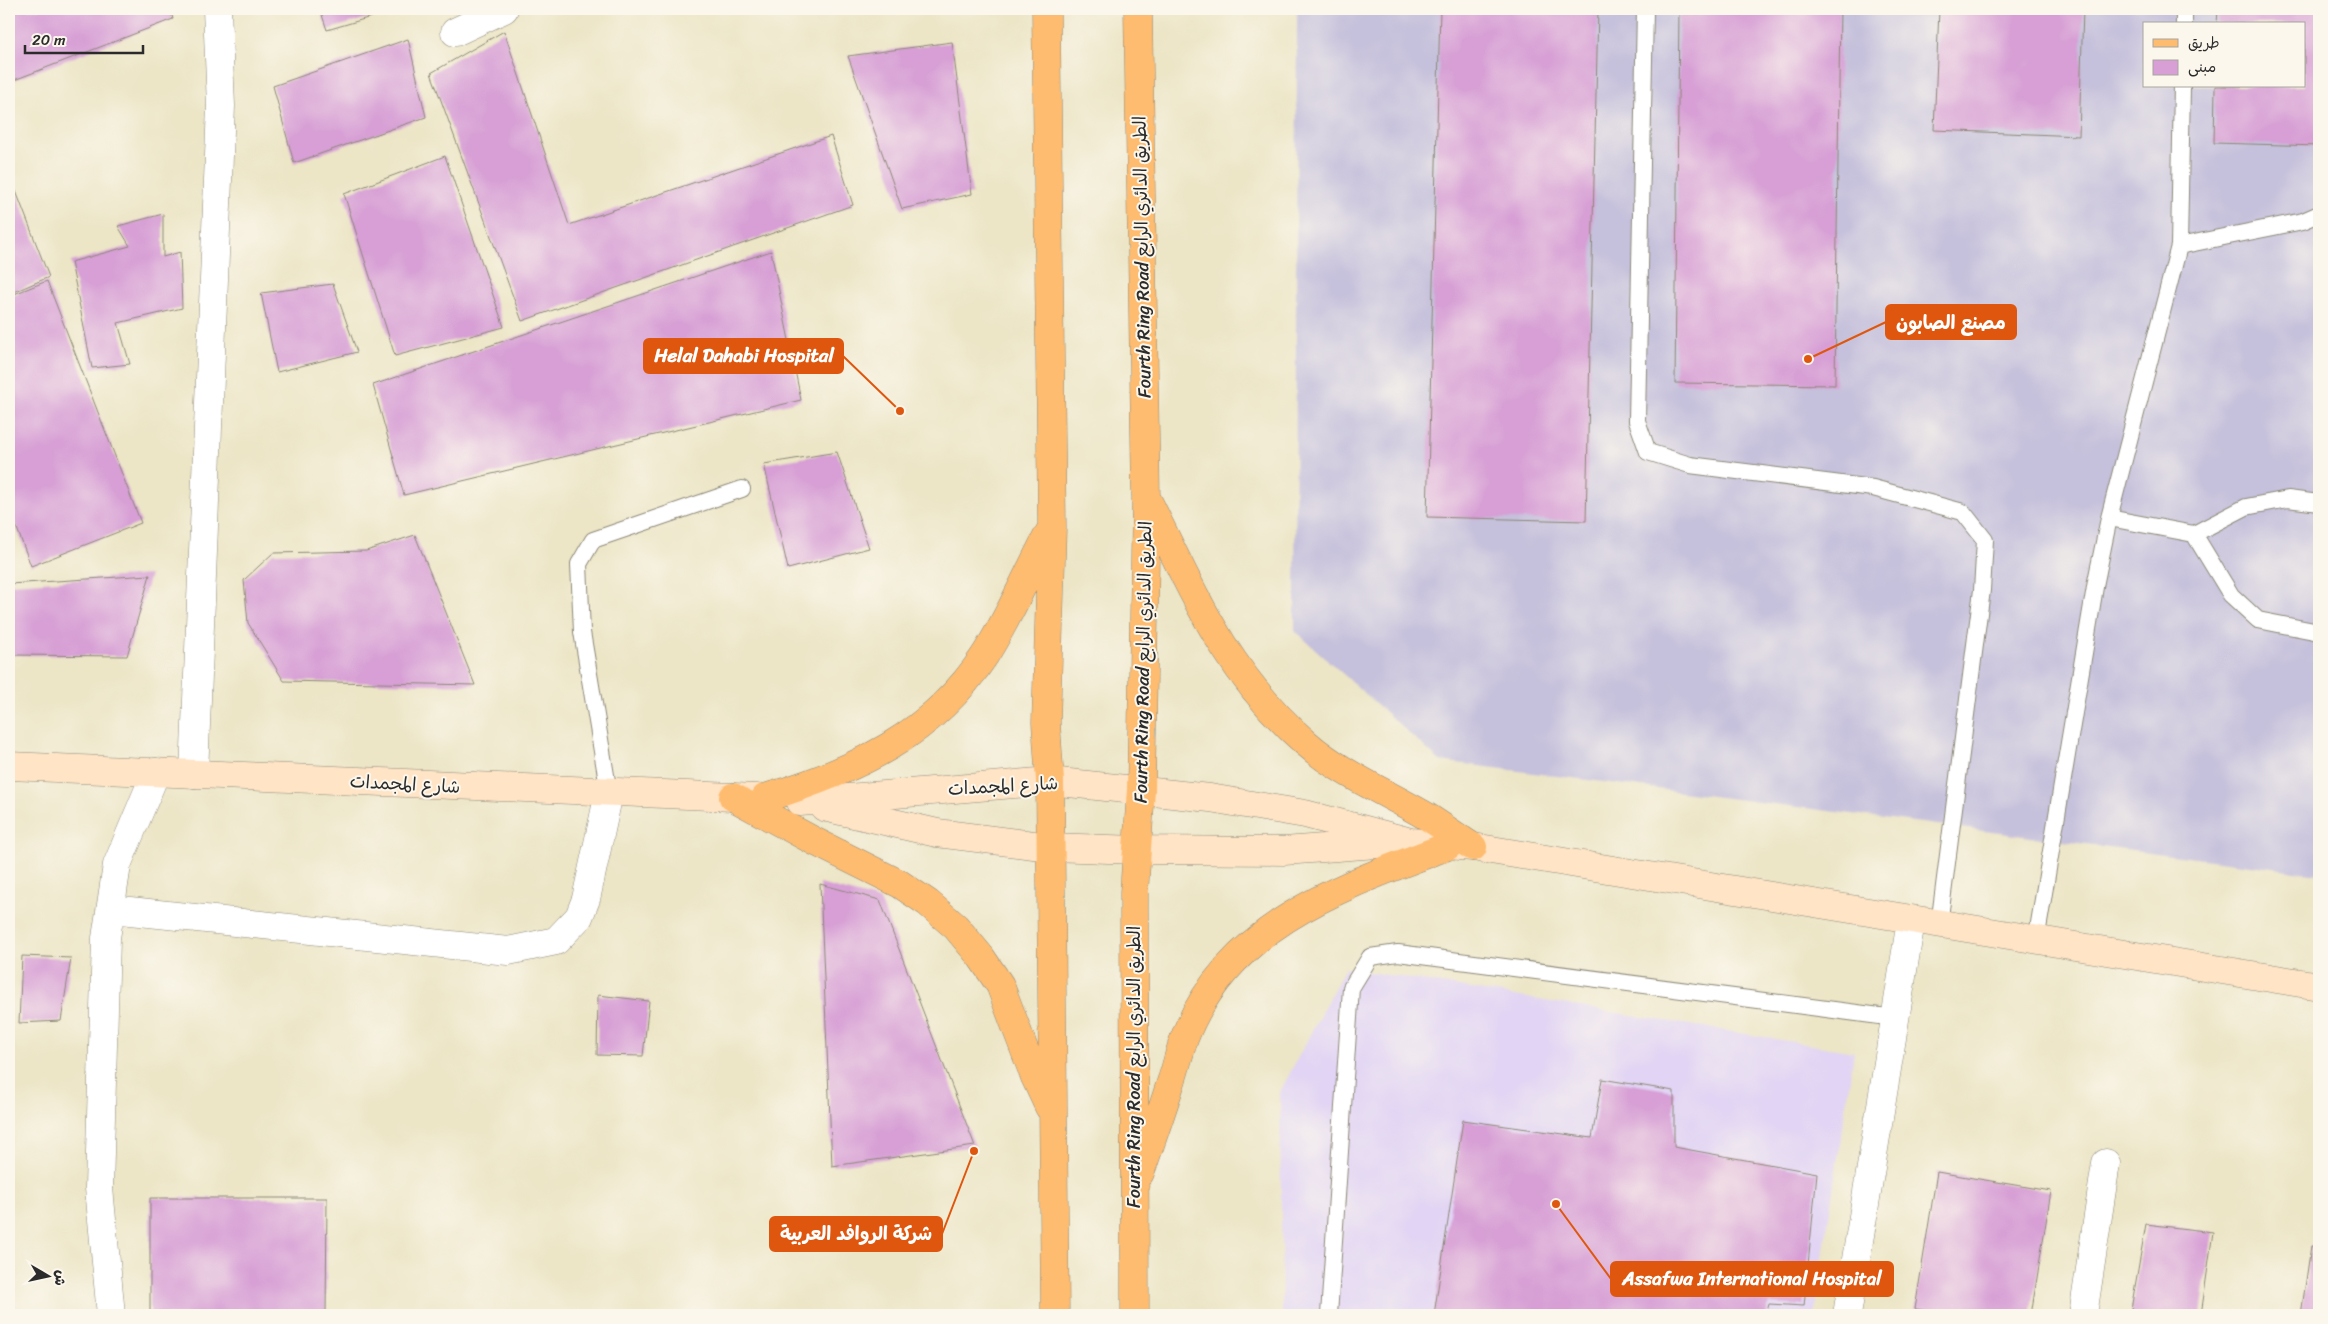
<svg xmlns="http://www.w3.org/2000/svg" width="2328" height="1324" viewBox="0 0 2328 1324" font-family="Sriracha,'Playpen Sans Arabic',sans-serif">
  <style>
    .built { fill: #e1d4f4 }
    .industrial { fill: #c5c0db; fill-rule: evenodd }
    .building { fill: #d79fd5 }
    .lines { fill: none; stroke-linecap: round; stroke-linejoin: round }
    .service-casing { stroke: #8c8878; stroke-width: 18 }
    .minor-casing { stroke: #8c8878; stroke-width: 29 }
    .secondary-casing { stroke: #8c8878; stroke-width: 29 }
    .primary-casing { stroke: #8c8878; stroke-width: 29 }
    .service { stroke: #fff; stroke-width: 16 }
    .minor { stroke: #fff; stroke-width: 28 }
    .secondary { stroke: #ffe4c6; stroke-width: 28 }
    .primary { stroke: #febc70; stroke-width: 28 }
    .labels { text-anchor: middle; stroke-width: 4; stroke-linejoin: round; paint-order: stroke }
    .street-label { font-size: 18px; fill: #2b2b2b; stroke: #fbf7ec }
    .leader { fill: none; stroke: #df570e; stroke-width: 2 }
    .callout-dot { fill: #df570e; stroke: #fbf7ec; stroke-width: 2 }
    .callout { fill: #df570e; stroke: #df570e; stroke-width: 2 }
    .callout-label { font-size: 19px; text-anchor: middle; font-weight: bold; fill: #fff }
  </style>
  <rect width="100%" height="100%" fill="#fbf7ec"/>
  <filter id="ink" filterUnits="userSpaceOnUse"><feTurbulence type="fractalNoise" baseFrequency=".02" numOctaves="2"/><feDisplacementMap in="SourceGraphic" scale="10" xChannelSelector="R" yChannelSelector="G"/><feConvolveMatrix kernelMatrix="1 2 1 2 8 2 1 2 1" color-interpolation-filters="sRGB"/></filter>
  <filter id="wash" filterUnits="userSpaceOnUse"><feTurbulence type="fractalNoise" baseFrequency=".0096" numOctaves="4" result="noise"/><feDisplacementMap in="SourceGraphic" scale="20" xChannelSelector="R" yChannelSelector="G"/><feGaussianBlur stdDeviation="1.12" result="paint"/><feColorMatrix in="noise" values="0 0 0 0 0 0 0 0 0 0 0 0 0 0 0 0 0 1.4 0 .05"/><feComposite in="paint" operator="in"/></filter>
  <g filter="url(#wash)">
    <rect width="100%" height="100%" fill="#ece5c6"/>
    <path class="built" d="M 1345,968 L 1854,1052 L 1814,1315 L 1282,1315 L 1280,1092 Z"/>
    <path class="industrial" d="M 1297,9 L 2319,9 L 2319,874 L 1440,761 L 1295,631 ZM 2144,24 L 2304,24 L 2304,86 L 2144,86 Z"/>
    <g id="blocks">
      <path class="building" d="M 9,9 L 170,9 L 173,19 L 9,82 Z
        M 320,9 L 398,9 L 327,30 Z
        M 1440,9 L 1598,9 L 1586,521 L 1427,517 Z
        M 1679,9 L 1840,9 L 1835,385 L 1675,383 Z
        M 1939,9 L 2083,9 L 2079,136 L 1934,130 Z
        M 2218,9 L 2319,9 L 2319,146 L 2214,143 L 2215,86 L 2304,86 L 2304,24 L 2217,24 Z
        M 504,31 L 569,225 L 831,136 L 853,205 L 522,321 L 431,73 Z
        M 408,39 L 426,117 L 294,163 L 273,86 Z
        M 952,42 L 972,194 L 902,209 L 848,56 Z
        M 445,156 L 504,327 L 395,356 L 344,194 Z
        M 9,173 L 49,277 L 9,294 Z
        M 163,214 L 163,257 L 180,252 L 182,308 L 118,323 L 130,364 L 92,368 L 71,262 L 130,246 L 118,226 Z
        M 771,251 L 801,400 L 404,495 L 373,385 Z
        M 47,281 L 141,523 L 31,566 L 9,507 L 9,296 Z
        M 333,284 L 357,352 L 277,372 L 261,293 Z
        M 837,452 L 869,548 L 788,569 L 764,464 Z
        M 415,535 L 475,685 L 284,681 L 248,623 L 244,580 L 273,553 L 366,551 Z
        M 150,575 L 127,656 L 9,655 L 9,584 Z
        M 820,884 L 880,900 L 975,1146 L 832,1166 Z
        M 22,956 L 71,958 L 61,1021 L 19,1023 Z
        M 598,995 L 649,1001 L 643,1056 L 597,1055 Z
        M 1602,1079 L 1674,1091 L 1674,1147 L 1817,1173 L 1804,1306 L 1769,1304 L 1766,1315 L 1434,1315 L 1463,1120 L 1592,1138 Z
        M 1937,1172 L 2051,1191 L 2031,1315 L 1952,1315 L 1915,1309 Z
        M 150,1198 L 327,1198 L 326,1315 L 150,1315 Z
        M 2146,1224 L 2213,1232 L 2201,1315 L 2130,1315 Z
        M 2311,1246 L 2319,1247 L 2319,1315 L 2301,1315 Z"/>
    </g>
  </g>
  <g filter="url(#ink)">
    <use href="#blocks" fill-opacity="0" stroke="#8c8878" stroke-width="1"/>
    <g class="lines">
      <g class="service-casing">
        <path id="service" d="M 1645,9 L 1637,421 L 1648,452 L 1690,465 L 1873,488 L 1963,512 L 1985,540 L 1982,590 L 1939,925
          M 2184,24 L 2184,9
          M 2179,246 L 2182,86
          M 2109,518 L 2194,534 L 2246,507 L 2288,499 L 2319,503
          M 2194,534 L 2231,595 L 2258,620 L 2319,632
          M 609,793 L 582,632 L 579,564 L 593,540 L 742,489
          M 2036,941 L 2096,581 L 2109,518 L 2179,246 L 2303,221 L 2319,214
          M 1329,1315 L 1351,988 L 1370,957 L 1398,953 L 1895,1018"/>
      </g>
      <g class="minor-casing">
        <path id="minor" d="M 455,32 L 504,9
          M 194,774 L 221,106 L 217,9
          M 111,909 L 508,951 L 556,941 L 579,917 L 586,899 L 609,793
          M 111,1315 L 99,1188 L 106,938 L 117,865 L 156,772
          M 1847,1315 L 1911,921
          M 2083,1315 L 2106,1163"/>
      </g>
      <g class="secondary-casing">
        <path id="secondary" d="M 9,766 L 757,798
          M 800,802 L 1050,781 L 1210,798 L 1305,814 L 1411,842 L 1473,847 L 2319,986
          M 824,807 L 937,833 L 1050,847 L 1138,850 L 1284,851 L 1390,843"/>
      </g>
      <g class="primary-casing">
        <path id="primary" d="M 1046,9 L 1052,527 L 1046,723 L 1050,781 L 1055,1315
          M 1148,501 C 1193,592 1227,675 1306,743 C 1340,773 1387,793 1426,816 C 1442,826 1457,837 1473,847
          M 733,797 L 816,842 L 900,884 L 928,903 L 956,927 L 981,957 L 1000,985 L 1034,1075 L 1049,1107
          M 765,798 C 854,771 932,736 985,655 C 1010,616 1028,572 1050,531
          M 1140,1173 C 1151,1143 1161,1113 1171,1082 C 1176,1068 1179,1053 1184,1039 C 1228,924 1343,886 1448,846
          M 1135,1315 L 1134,893 L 1141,790 L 1146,498 L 1138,9"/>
      </g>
      <use href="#service" class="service"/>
      <use href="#minor" class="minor"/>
      <use href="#secondary" class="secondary"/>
      <use href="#primary" class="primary"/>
    </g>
  </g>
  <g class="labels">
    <g class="street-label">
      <text transform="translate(1142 257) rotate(-91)" y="6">Fourth Ring Road الطريق الدائري الرابع</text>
      <text transform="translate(1143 662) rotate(-89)" y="6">Fourth Ring Road الطريق الدائري الرابع</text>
      <text transform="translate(405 784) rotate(3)" y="6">شارع المجمدات</text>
      <text transform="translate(1003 786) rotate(-3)" y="6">شارع المجمدات</text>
      <text transform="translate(1134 1067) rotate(-90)" y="6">Fourth Ring Road الطريق الدائري الرابع</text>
    </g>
  </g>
  <path class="leader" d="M1808 359L1886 322M900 411L843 356M974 1151L942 1234M1556 1204L1611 1279"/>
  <g class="callout-dot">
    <circle cx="1808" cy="359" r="5"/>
    <circle cx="900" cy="411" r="5"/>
    <circle cx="974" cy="1151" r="5"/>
    <circle cx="1556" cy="1204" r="5"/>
  </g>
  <g class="callout">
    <rect x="1886" y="305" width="130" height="34" rx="5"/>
    <rect x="644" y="339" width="199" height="34" rx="5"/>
    <rect x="770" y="1217" width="172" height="34" rx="5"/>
    <rect x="1611" y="1262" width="282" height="34" rx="5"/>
  </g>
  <g class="callout-label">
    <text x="1951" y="329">مصنع الصابون</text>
    <text x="744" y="362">Helal Dahabi Hospital</text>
    <text x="856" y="1240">شركة الروافد العربية</text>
    <text x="1752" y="1285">Assafwa International Hospital</text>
  </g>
  <rect width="2328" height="1324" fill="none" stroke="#fbf7ec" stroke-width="30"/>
  <rect x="2143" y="22" width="162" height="65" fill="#fbf7ec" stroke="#a8a59f"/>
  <rect x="2153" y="39" width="25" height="8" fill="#febc70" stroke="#a8a59f"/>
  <text x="2188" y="48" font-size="15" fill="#2b2b2b">طريق</text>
  <rect x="2153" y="60" width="25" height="15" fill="#d79fd5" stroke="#a8a59f"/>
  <text x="2188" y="72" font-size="15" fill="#2b2b2b">مبنى</text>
  <g transform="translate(48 1276) rotate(99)" stroke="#fbf7ec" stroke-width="4" paint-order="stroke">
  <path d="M0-4L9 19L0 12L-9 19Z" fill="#2b2b2b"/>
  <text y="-8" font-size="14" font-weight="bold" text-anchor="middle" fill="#2b2b2b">ش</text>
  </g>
  <path d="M25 45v8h118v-8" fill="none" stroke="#2b2b2b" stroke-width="2.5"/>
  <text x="32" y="45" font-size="15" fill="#2b2b2b" stroke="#fbf7ec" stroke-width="4" paint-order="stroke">20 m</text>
</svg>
